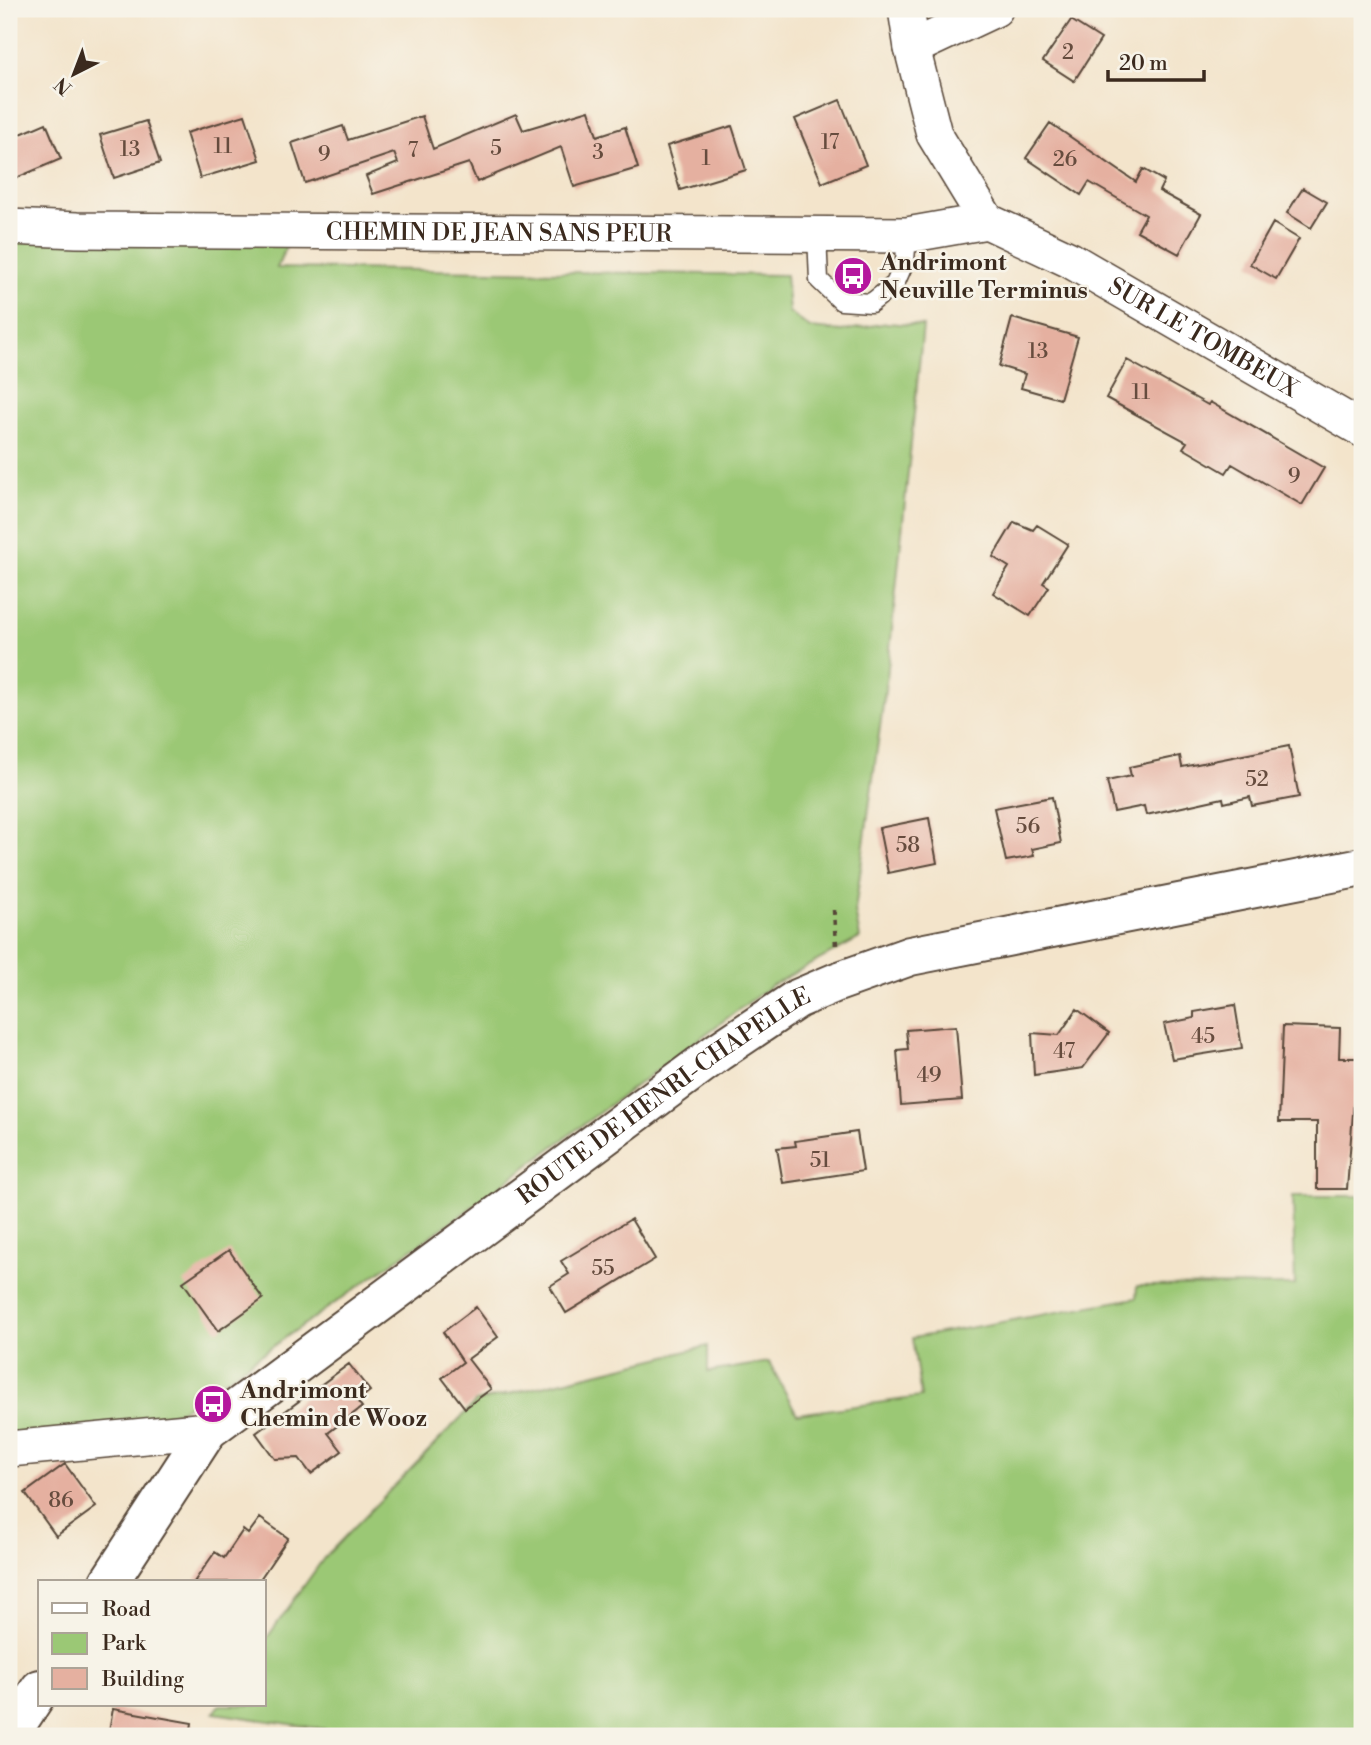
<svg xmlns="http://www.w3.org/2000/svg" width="1371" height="1745" viewBox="0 0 1371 1745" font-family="'Libre Bodoni',serif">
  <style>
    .green { fill: #9bc875; stroke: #6b794a; stroke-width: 2 }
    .building { fill: #e5b0a0 }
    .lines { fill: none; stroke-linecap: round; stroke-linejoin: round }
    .lane-casing { stroke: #574638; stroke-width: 21 }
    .street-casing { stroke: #574638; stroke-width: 38 }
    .secondary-casing { stroke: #574638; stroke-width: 42 }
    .path { stroke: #574638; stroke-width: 4.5; stroke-dasharray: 5 5; stroke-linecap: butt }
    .lane { stroke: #fff; stroke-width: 18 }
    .street { stroke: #fff; stroke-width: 35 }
    .secondary { stroke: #fff; stroke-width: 38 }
    .labels { text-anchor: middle; stroke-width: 5; stroke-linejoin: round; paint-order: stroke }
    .number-label { font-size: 21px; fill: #664c3e }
    .street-label { font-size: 24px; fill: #3b2a1e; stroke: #f7f3e8 }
    .poi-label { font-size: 24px; font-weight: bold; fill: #3b2a1e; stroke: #f7f3e8; text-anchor: start }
  </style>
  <rect width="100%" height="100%" fill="#f7f3e8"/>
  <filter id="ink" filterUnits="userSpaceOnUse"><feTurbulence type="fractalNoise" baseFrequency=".0143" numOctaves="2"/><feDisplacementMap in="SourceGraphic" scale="14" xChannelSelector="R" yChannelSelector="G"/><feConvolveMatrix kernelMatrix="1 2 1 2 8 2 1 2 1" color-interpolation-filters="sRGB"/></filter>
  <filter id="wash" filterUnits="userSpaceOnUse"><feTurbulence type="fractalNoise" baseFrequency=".00686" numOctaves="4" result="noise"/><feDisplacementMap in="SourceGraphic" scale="28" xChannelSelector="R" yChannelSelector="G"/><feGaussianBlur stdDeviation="1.57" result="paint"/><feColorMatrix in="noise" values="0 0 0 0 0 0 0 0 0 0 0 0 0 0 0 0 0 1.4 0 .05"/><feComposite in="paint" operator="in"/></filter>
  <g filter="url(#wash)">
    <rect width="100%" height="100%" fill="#f3e4cb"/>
    <path class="green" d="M 9,234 L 288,242 L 277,268 L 786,275 L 789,312 L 810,328 L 842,331 L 887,323 L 923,326 L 888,668 L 855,911 L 860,938 L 772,985 L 461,1215 L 183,1409 L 146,1424 L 9,1441 Z
      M 1293,1196 L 1362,1196 L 1362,1736 L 319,1736 L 324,1729 L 214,1713 L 220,1705 L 264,1705 L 264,1642 L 324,1558 L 476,1402 L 708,1346 L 708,1372 L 769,1362 L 797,1414 L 921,1397 L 912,1338 L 1136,1298 L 1137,1286 L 1295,1285 Z"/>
    <g id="blocks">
      <path class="building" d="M 1071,20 L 1101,39 L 1074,81 L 1043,61 Z
        M 840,100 L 866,165 L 822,183 L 795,119 Z
        M 589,110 L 597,136 L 625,127 L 638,168 L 574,187 L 561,147 L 477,182 L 469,163 L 373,194 L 366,176 L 398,163 L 394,153 L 305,183 L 292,143 L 343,126 L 348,140 L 422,116 L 433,149 L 516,114 L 523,130 Z
        M 245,115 L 260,160 L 200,178 L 186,133 Z
        M 146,121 L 160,163 L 114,178 L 100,135 Z
        M 46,123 L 61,159 L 9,181 L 9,139 Z
        M 1050,123 L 1136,182 L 1143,169 L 1164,181 L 1159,191 L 1201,214 L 1179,254 L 1137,231 L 1146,215 L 1089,182 L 1081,195 L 1026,158 Z
        M 732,126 L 746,170 L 680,190 L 667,146 Z
        M 1303,188 L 1327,202 L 1311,228 L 1287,213 Z
        M 1273,223 L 1299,239 L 1276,279 L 1250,264 Z
        M 1012,318 L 1078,337 L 1060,399 L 1021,388 L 1025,374 L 999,366 Z
        M 1127,360 L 1208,405 L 1210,402 L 1324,468 L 1302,505 L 1232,464 L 1226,473 L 1183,448 L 1187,442 L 1106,398 Z
        M 1014,522 L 1033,530 L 1037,525 L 1068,544 L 1043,583 L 1049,587 L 1030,616 L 993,593 L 1009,567 L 993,557 Z
        M 1289,746 L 1299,797 L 1252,806 L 1250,797 L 1224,803 L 1223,798 L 1146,815 L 1144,806 L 1114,812 L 1107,781 L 1131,776 L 1129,767 L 1180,756 L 1182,767 Z
        M 1052,797 L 1061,843 L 1032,849 L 1034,856 L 1006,861 L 994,808 Z
        M 929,818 L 937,863 L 888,873 L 879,828 Z
        M 1235,1005 L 1242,1048 L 1172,1059 L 1164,1024 L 1194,1018 L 1194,1012 Z
        M 1077,1009 L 1109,1033 L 1083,1068 L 1034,1075 L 1032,1033 L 1059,1035 Z
        M 956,1026 L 962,1100 L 901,1105 L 897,1050 L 908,1049 L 906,1030 Z
        M 1283,1026 L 1340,1028 L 1339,1058 L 1362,1058 L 1362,1099 L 1354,1100 L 1347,1189 L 1317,1189 L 1317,1122 L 1279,1122 Z
        M 857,1132 L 863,1171 L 783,1183 L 777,1148 L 796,1146 L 795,1141 Z
        M 631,1219 L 655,1259 L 566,1313 L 550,1286 L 569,1274 L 561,1261 Z
        M 229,1250 L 263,1299 L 218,1331 L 183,1282 Z
        M 476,1307 L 498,1337 L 468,1359 L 491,1389 L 465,1408 L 442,1378 L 463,1362 L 443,1332 Z
        M 349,1364 L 370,1391 L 357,1401 L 362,1407 L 328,1433 L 342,1451 L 311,1474 L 299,1458 L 275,1459 L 256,1433 Z
        M 65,1464 L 96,1507 L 56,1536 L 25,1493 Z
        M 260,1518 L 288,1538 L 258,1582 L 194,1582 L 215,1552 L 224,1558 L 243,1530 L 248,1534 Z
        M 113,1709 L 192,1723 L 190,1736 L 108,1736 Z"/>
    </g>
  </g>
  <g filter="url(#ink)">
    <use href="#blocks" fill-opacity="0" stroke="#574638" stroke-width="2"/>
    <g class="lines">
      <g class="lane-casing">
        <path id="lane" d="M 817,234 L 819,280 L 841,301 L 871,303 L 895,284 L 905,261 L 907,235"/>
      </g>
      <g class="street-casing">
        <g id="street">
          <path id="s1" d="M 906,9 L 912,48 L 934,134 L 987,221 L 1070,260 L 1362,429"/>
          <path d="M 912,48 L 995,9"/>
          <path id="s2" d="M 9,227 L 77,230 L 907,235 L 987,221"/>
          <path d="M 9,1449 L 208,1430"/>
        </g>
      </g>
      <g class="secondary-casing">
        <g id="secondary">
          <path id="s3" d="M 109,1582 L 208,1430 L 718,1052 L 797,999 L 837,982 L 910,956 L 1362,867"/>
          <path d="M 9,1736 L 40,1689"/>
        </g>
      </g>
      <path class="path" d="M 834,910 L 836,946"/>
      <use href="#lane" class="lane"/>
      <use href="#street" class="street"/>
      <use href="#secondary" class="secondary"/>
    </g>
  </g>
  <defs>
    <g id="bus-disc" transform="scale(2.0125)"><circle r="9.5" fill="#b5179e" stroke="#f7f3e8"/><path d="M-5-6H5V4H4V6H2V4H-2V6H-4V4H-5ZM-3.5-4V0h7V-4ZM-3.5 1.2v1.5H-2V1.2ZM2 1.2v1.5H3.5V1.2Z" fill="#fff"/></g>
  </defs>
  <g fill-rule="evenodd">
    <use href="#bus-disc" x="853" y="276"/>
    <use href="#bus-disc" x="213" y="1404"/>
  </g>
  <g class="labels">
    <g class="number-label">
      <text x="1068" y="59">2</text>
      <text x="830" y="149">17</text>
      <text x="223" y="153">11</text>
      <text x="496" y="155">5</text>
      <text x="130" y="156">13</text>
      <text x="413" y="157">7</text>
      <text x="598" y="159">3</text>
      <text x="324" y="161">9</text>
      <text x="706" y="165">1</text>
      <text x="1065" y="166">26</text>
      <text x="1038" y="358">13</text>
      <text x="1141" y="399">11</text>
      <text x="1294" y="483">9</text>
      <text x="1257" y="786">52</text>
      <text x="1028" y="833">56</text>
      <text x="908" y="852">58</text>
      <text x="1203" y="1043">45</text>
      <text x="1064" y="1058">47</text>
      <text x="929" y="1082">49</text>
      <text x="820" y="1167">51</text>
      <text x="603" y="1275">55</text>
      <text x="61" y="1507">86</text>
    </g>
    <g class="street-label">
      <text dy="8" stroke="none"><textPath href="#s2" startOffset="490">CHEMIN DE JEAN SANS PEUR</textPath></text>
      <text dy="8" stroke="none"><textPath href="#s1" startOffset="476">SUR LE TOMBEUX</textPath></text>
      <text dy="8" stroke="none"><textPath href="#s3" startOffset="747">ROUTE DE HENRI-CHAPELLE</textPath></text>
    </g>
    <g class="poi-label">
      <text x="880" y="270">Andrimont<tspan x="880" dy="28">Neuville Terminus</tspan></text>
      <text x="240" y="1398">Andrimont<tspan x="240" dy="28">Chemin de Wooz</tspan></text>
    </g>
  </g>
  <rect width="1371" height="1745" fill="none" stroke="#f7f3e8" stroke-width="35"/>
  <rect x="38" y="1580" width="228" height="126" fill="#f7f3e8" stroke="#aca397" stroke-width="2"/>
  <rect x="52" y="1603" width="35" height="10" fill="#ffffff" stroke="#aca397" stroke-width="2"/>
  <text x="102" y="1616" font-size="21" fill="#3b2a1e">Road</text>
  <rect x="52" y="1633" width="35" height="21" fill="#9bc875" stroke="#aca397" stroke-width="2"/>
  <text x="102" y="1650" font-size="21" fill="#3b2a1e">Park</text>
  <rect x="52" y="1668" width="35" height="21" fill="#e5b0a0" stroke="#aca397" stroke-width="2"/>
  <text x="102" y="1686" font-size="21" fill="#3b2a1e">Building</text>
  <g transform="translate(74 74) rotate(222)" stroke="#f7f3e8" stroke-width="5" paint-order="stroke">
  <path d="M0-5L12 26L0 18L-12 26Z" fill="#3b2a1e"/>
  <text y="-10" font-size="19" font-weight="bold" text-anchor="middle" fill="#3b2a1e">N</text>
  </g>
  <path d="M1108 70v10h96v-10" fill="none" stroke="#3b2a1e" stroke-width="3.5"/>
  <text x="1119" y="70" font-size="21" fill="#3b2a1e" stroke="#f7f3e8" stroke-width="5" paint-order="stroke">20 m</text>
</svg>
